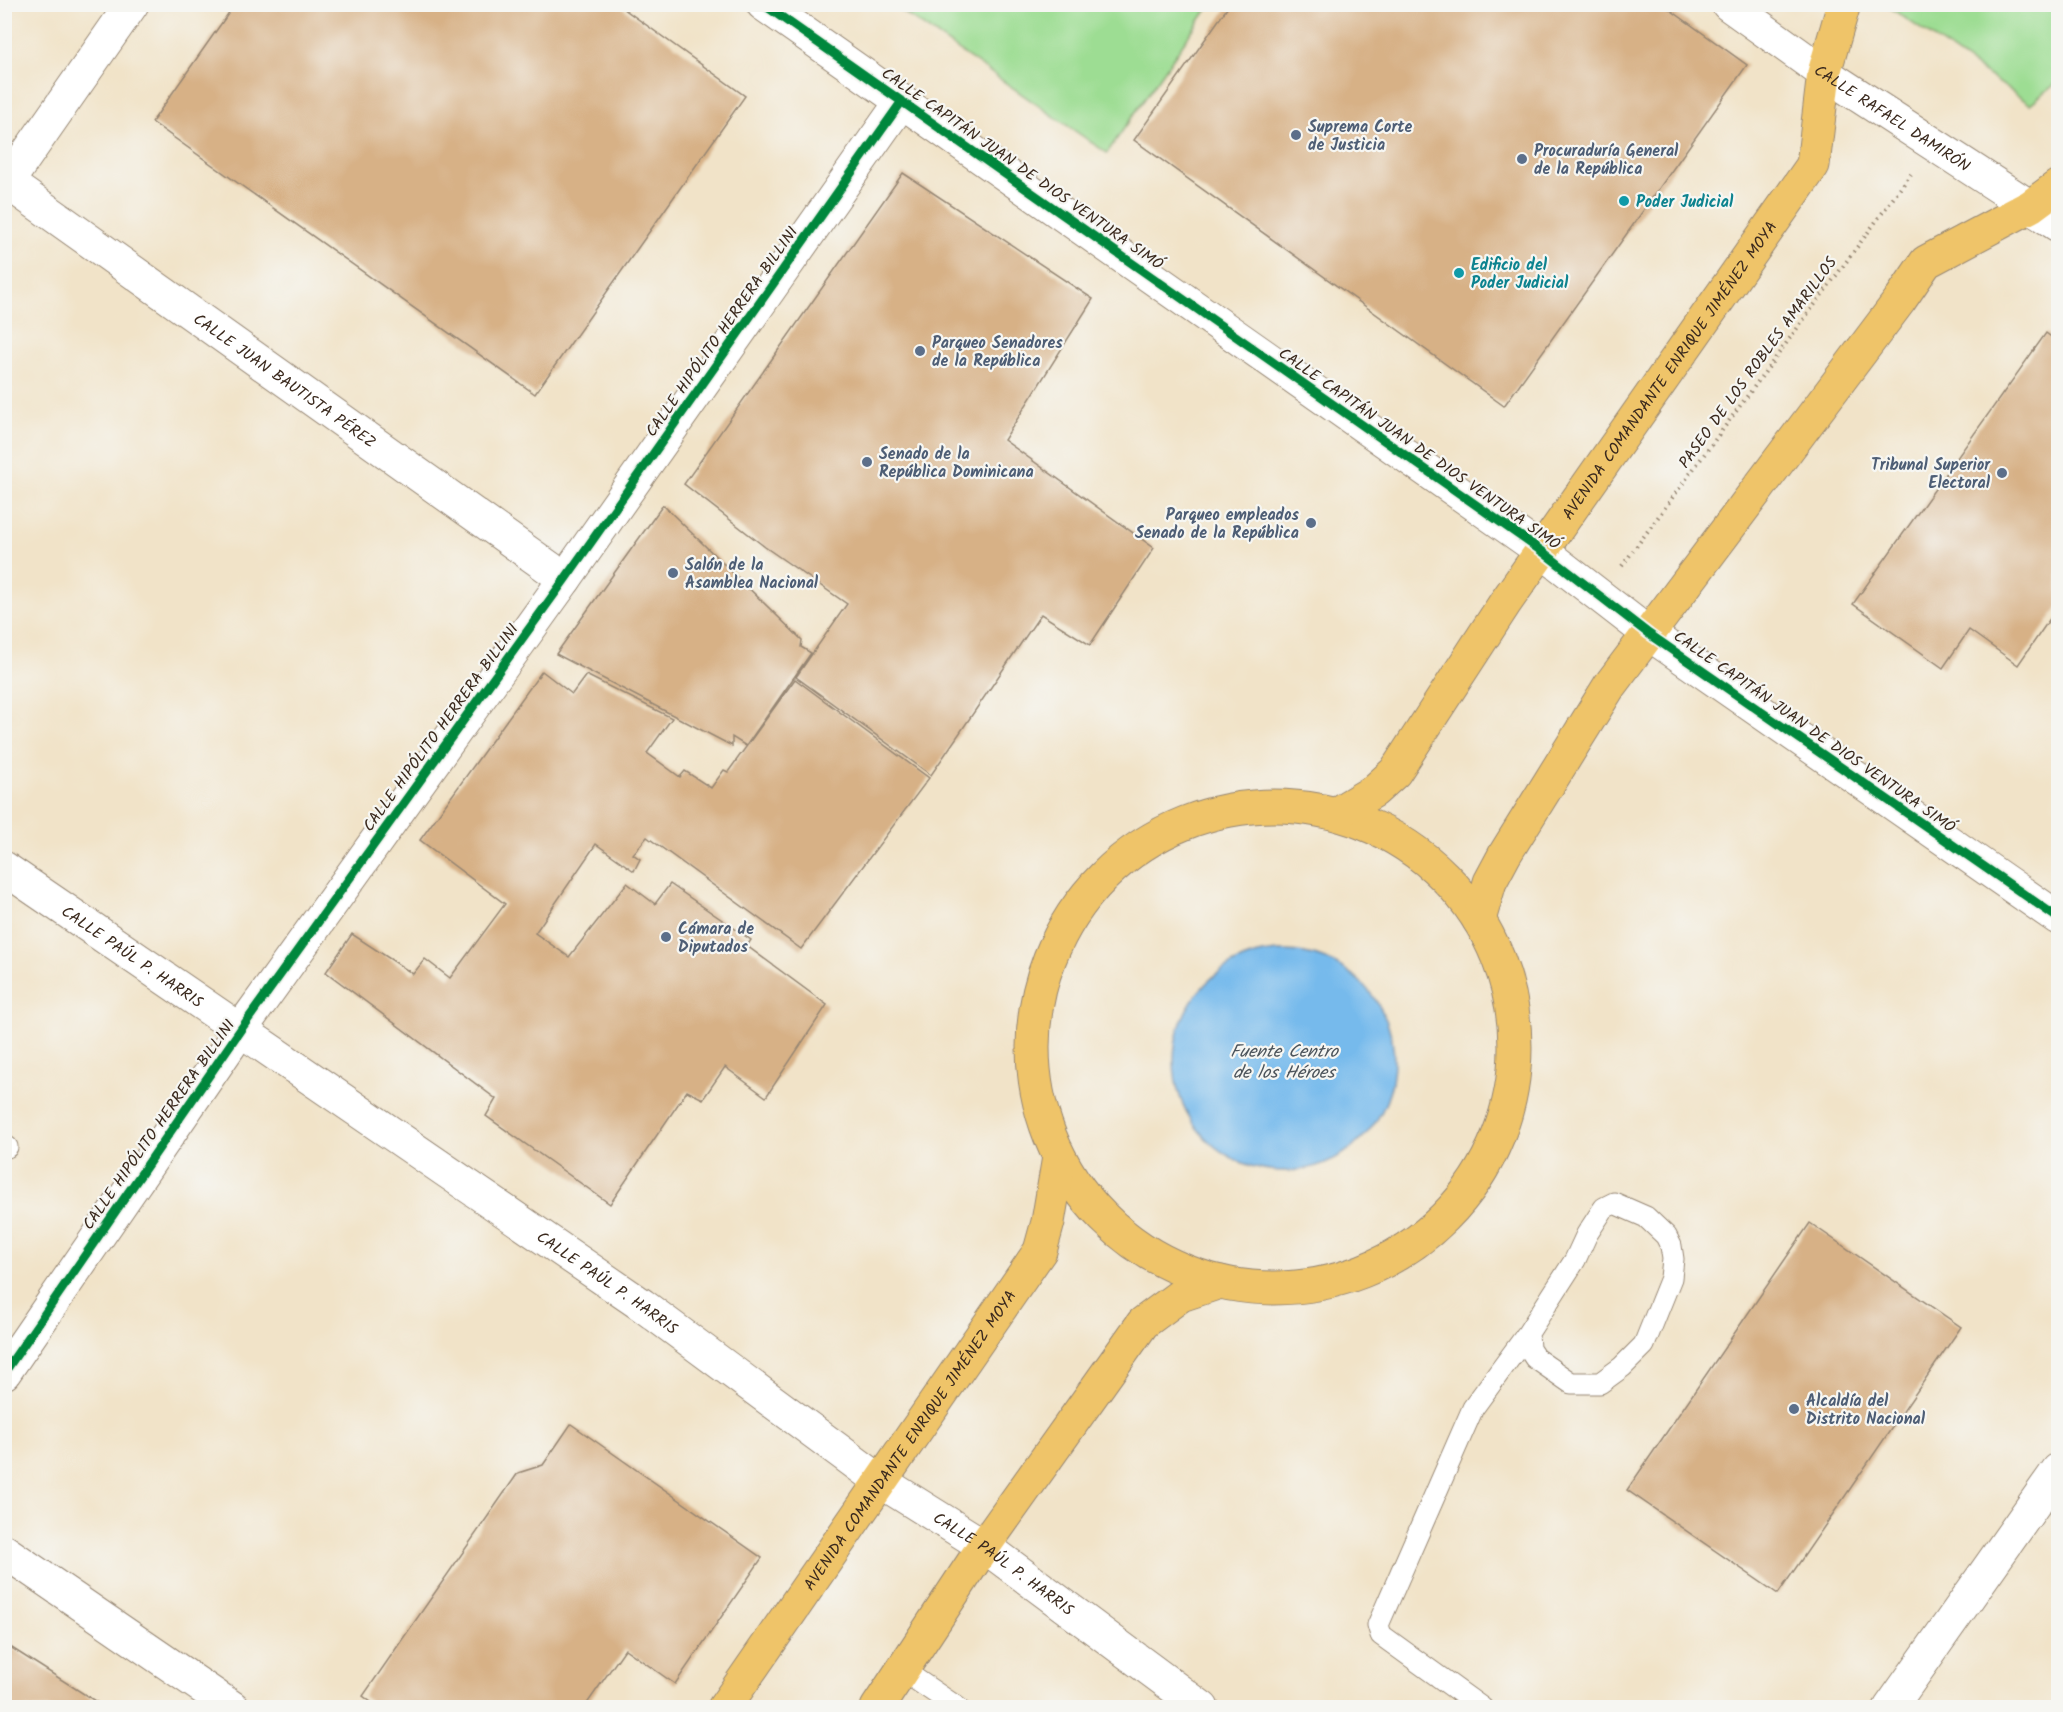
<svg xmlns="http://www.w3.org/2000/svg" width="2063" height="1712" viewBox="0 0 2063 1712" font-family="Kalam,sans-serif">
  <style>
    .green { fill: #9ddd93; stroke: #6c8458; stroke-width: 1.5 }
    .water { fill: #76baec; stroke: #587285; stroke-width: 1.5 }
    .building { fill: #d7b186 }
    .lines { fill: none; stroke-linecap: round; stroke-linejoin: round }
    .service-casing { stroke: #968673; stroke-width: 23 }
    .minor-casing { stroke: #968673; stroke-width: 35 }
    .primary-casing { stroke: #968673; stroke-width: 35 }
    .path { stroke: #968673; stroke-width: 4; stroke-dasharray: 1.5 4.5; stroke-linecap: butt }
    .service { stroke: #fff; stroke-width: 21 }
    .minor { stroke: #fff; stroke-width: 33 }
    .primary { stroke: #efc469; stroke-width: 33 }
    .cycleway-casing { stroke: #f6f6f2; stroke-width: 13 }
    .cycleway { stroke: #00873e; stroke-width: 9 }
    .service-dot { fill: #5c6f8a; stroke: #f6f6f2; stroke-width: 2 }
    .culture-dot { fill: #0f9aa8; stroke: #f6f6f2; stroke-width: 2 }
    .labels { text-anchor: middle; stroke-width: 4.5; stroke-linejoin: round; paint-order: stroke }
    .street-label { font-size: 16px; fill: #3b2a1e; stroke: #f6f6f2 }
    .service-label { font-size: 16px; font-weight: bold; fill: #4e5e75; stroke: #f6f6f2; text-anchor: start }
    .culture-label { font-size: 16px; font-weight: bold; fill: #0d838f; stroke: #f6f6f2; text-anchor: start }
    .water-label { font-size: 18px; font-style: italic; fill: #4d555c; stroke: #f6f6f2 }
  </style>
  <rect width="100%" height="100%" fill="#f6f6f2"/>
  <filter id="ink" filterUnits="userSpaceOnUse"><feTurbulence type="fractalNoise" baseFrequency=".0167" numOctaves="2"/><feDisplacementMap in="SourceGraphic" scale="12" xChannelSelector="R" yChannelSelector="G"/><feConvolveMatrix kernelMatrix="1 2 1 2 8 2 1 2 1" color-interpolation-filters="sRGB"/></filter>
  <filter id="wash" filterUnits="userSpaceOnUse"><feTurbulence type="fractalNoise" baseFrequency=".008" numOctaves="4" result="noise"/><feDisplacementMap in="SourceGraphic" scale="24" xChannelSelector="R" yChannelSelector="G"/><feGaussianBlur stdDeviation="1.35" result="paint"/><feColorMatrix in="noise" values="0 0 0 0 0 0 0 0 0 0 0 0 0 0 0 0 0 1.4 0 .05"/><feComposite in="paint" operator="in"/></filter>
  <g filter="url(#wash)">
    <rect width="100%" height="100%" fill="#f1e3c8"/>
    <path class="green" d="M 893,5 L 1210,5 L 1107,153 Z
      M 1890,5 L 2058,5 L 2058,82 L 2030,104 L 1889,7 Z"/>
    <path class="water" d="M1174 1061a110 110 0 1 1 220 0a110 110 0 1 1-220 0Z"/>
    <g id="blocks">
      <path class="building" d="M 235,4 L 617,4 L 745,96 L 535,394 L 152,122 Z
        M 1230,4 L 1662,4 L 1747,65 L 1504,406 L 1134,140 Z
        M 903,173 L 1093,299 L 1004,440 L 1154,548 L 1090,645 L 1041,614 L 931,775 L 796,677 L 847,604 L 765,547 L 684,484 Z
        M 2046,333 L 2058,342 L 2058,607 L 2018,665 L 1969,630 L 1943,668 L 1853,604 Z
        M 663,505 L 802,640 L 801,647 L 811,653 L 746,746 L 732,737 L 732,746 L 556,654 Z
        M 542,671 L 572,694 L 586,675 L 672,718 L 647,753 L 680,777 L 685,771 L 711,788 L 724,770 L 728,772 L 795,679 L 929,778 L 801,949 L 647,837 L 633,854 L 640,859 L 634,871 L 596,844 L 535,933 L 569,957 L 627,883 L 655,904 L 670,884 L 751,940 L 747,946 L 827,1005 L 766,1097 L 725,1067 L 703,1099 L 687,1091 L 610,1204 L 486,1116 L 496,1099 L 326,972 L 352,934 L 413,974 L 425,959 L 450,978 L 505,904 L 420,840 Z
        M 1810,1223 L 1961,1327 L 1778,1594 L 1627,1490 Z
        M 571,1424 L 762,1558 L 675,1684 L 625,1649 L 584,1708 L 379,1708 L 363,1696 L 518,1473 L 543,1465 Z
        M 4,1643 L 106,1708 L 4,1708 Z"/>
    </g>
  </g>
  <g filter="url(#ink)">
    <use href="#blocks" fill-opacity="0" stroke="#968673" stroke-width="1.5"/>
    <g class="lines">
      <g class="service-casing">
        <path id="service" d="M 4,1146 L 7,1147
          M 1614,1203 L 1646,1217 L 1666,1236 L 1671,1246 L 1673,1259 L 1671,1278 L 1644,1345 L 1622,1367 L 1600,1383 L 1571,1383 L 1535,1358 L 1529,1349 L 1528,1333 L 1575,1260 L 1587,1234 L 1604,1208 Z
          M 902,1670 L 958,1708
          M 1482,1708 L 1381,1635 L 1378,1625 L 1473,1408 L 1528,1333"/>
      </g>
      <g class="minor-casing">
        <g id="minor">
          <path d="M 763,4 L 1543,552 L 1649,634 L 2058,918"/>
          <path id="s1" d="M 1728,4 L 1824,73 L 2058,225"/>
          <path id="s2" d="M 4,180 L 565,579"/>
          <path d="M 4,187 L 132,4"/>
          <path id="s3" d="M 4,868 L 642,1305 L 880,1481 L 984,1546 L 1202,1708"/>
          <path d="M 4,1373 L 241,1029 L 565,579 L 902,101"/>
          <path d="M 4,1551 L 233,1708"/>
          <path d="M 1890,1708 L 2058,1470"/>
        </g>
      </g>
      <g class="primary-casing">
        <g id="primary">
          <circle cx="1274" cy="1047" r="241"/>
          <path id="s4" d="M 1337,813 L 1374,791 L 1395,772 L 1505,603 L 1813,165 L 1824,73 L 1844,4"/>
          <path d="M 1479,920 L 1490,882 L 1505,854 L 1610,685 L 1900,300 L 1926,262 L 2031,206 L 2058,186"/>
          <path id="s5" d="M 724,1708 L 1040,1251 L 1048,1222 L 1059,1157"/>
          <path d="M 877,1708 L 984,1546 L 1143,1323 L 1181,1295 L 1220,1282"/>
        </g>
      </g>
      <path class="path" d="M 1622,566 L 1911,174"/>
      <use href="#service" class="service"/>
      <use href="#minor" class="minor"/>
      <use href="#primary" class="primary"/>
      <g class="cycleway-casing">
        <path id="cycleway" d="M 763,4 L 1543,552 L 1649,634 L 2058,918
          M 4,1373 L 241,1029 L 565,579 L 902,101"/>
      </g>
      <use href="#cycleway" class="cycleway"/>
    </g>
  </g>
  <g class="service-dot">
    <circle cx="1296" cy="135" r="6"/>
    <circle cx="1522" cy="159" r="6"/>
    <circle cx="920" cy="351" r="6"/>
    <circle cx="867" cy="462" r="6"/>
    <circle cx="2002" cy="473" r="6"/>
    <circle cx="1311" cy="523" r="6"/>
    <circle cx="673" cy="573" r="6"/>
    <circle cx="666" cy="937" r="6"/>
    <circle cx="1794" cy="1409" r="6"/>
  </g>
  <g class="culture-dot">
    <circle cx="1624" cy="201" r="6"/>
    <circle cx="1459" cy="273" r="6"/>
  </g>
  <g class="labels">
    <g class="street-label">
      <text dy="6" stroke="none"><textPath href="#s1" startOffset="200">CALLE RAFAEL DAMIRÓN</textPath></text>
      <text transform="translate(1023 168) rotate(35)" y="6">CALLE CAPITÁN JUAN DE DIOS VENTURA SIMÓ</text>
      <text transform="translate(721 331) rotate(-55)" y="6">CALLE HIPÓLITO HERRERA BILLINI</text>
      <text transform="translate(1757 362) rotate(-54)" y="6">PASEO DE LOS ROBLES AMARILLOS</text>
      <text dy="6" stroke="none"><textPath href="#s4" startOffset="558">AVENIDA COMANDANTE ENRIQUE JIMÉNEZ MOYA</textPath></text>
      <text dy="6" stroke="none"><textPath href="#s2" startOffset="345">CALLE JUAN BAUTISTA PÉREZ</textPath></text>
      <text transform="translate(1420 448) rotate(35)" y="6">CALLE CAPITÁN JUAN DE DIOS VENTURA SIMÓ</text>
      <text transform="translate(440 727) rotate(-54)" y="6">CALLE HIPÓLITO HERRERA BILLINI</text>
      <text transform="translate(1815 731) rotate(35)" y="6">CALLE CAPITÁN JUAN DE DIOS VENTURA SIMÓ</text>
      <text dy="6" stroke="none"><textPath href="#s3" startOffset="156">CALLE PAÚL P. HARRIS</textPath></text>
      <text transform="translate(158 1124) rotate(-55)" y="6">CALLE HIPÓLITO HERRERA BILLINI</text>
      <text dy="6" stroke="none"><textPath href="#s3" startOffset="732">CALLE PAÚL P. HARRIS</textPath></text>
      <text dy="6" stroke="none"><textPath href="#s5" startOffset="326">AVENIDA COMANDANTE ENRIQUE JIMÉNEZ MOYA</textPath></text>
      <text dy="6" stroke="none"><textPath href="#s3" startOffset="1218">CALLE PAÚL P. HARRIS</textPath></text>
    </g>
    <g class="service-label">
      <text x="1308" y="132">Suprema Corte<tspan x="1308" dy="18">de Justicia</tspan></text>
      <text x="1534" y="156">Procuraduría General<tspan x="1534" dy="18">de la República</tspan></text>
      <text x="932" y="348">Parqueo Senadores<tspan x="932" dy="18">de la República</tspan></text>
      <text x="879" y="459">Senado de la<tspan x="879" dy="18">República Dominicana</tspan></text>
      <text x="1990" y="470" text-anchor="end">Tribunal Superior<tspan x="1990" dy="18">Electoral</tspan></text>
      <text x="1299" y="520" text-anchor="end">Parqueo empleados<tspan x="1299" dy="18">Senado de la República</tspan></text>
      <text x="685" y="570">Salón de la<tspan x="685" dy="18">Asamblea Nacional</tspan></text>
      <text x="678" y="934">Cámara de<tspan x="678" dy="18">Diputados</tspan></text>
      <text x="1806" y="1406">Alcaldía del<tspan x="1806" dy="18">Distrito Nacional</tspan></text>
    </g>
    <g class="culture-label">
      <text x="1636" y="207">Poder Judicial</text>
      <text x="1471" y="270">Edificio del<tspan x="1471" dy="18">Poder Judicial</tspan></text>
    </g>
    <g class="water-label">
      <text x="1284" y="1057">Fuente Centro<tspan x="1284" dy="21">de los Héroes</tspan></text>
    </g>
  </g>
  <rect width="2063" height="1712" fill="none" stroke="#f6f6f2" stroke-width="24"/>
</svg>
